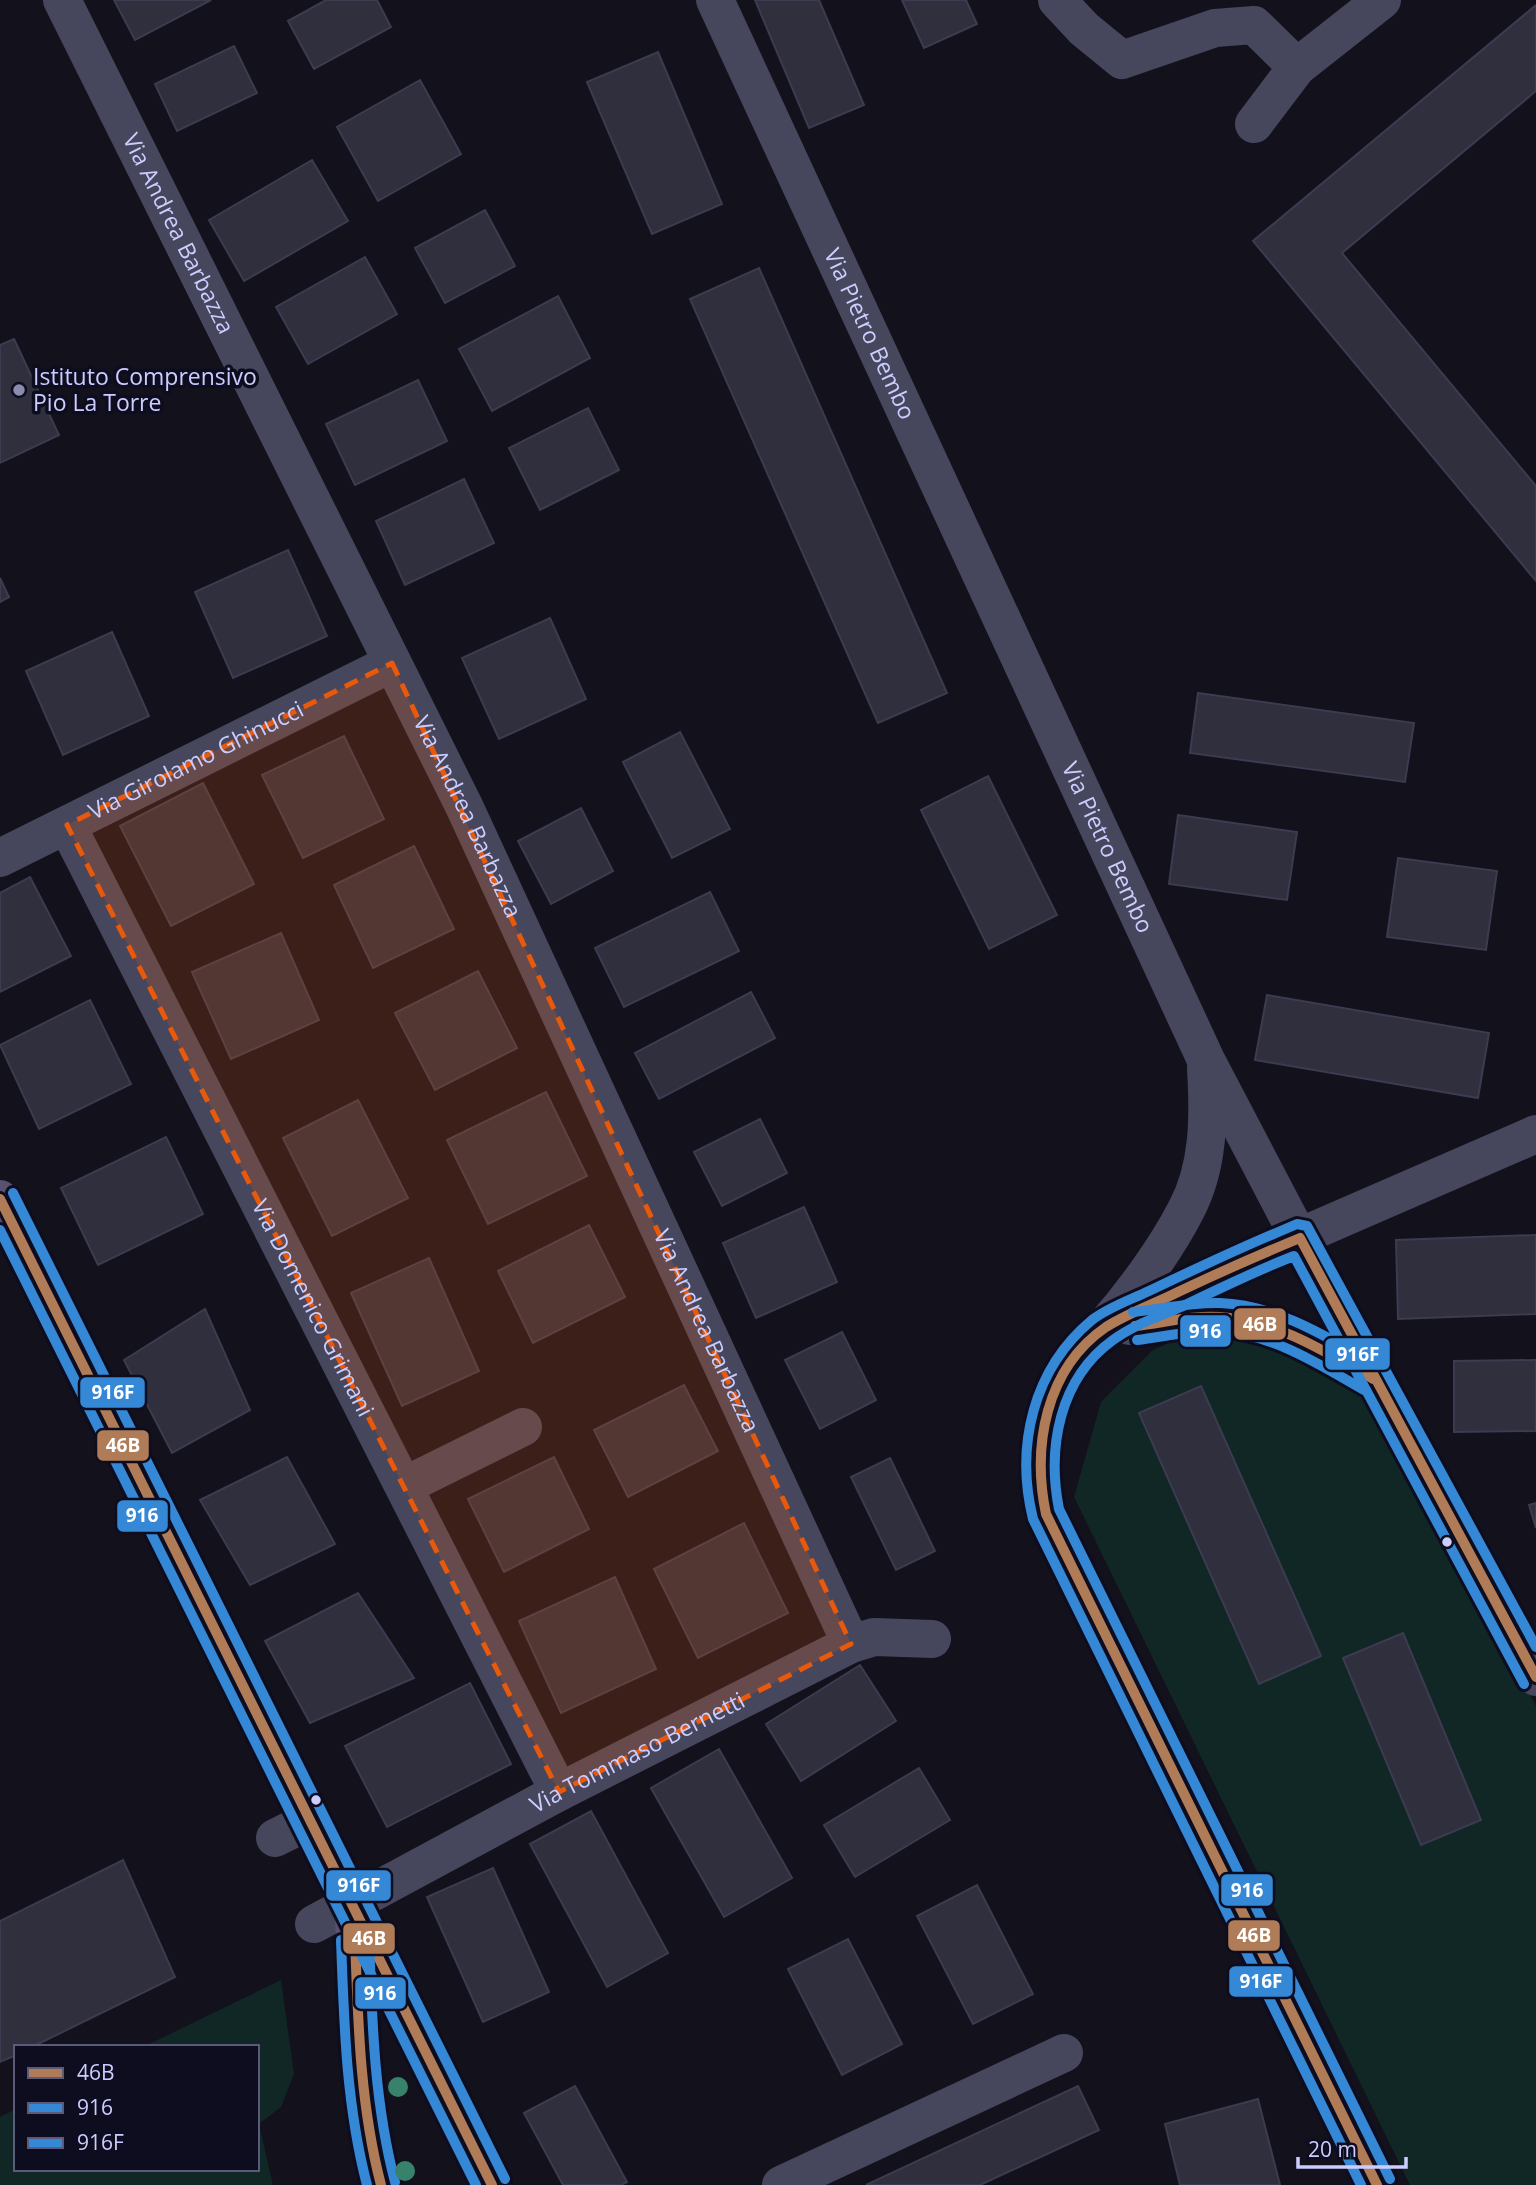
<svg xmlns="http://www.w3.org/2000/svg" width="1536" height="2185" viewBox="0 0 1536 2185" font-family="'Open Sans',sans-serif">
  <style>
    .green { fill: #102725 }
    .building { fill: #2f2f3e; stroke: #3c3b50; stroke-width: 2 }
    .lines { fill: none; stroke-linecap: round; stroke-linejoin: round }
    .minor { stroke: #46475d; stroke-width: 38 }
    .major { stroke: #59516f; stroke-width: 38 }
    .bus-1-casing { stroke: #0e0d20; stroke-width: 16 }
    .bus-2-casing { stroke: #0e0d20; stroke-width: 16 }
    .bus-3-casing { stroke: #0e0d20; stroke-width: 16 }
    .bus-1 { stroke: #b07c57; stroke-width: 10 }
    .bus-2 { stroke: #3588d5; stroke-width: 10 }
    .bus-3 { stroke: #3588d5; stroke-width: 10 }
    .tree { fill: #38826b }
    .marked { fill: #e8590c; fill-opacity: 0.2; stroke: #e8590c; stroke-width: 5; stroke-dasharray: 14 9; stroke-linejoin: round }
    .poi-dot { fill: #8b8bb0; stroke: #0e0d20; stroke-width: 2.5 }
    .bus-dot { fill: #cccdff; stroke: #0e0d20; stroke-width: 2.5 }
    .labels { text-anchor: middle; stroke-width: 7; stroke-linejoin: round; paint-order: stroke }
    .street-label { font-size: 23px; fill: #cccdff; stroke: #0e0d20 }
    .poi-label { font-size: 23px; fill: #cccdff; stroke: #0e0d20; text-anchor: start }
    .line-badge { stroke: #0e0d20; stroke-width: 2.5 }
    .badge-label { font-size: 19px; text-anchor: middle; font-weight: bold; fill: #fff }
  </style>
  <rect width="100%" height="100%" fill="#12111c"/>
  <path class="green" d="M 1199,1329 L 1241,1335 L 1371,1392 L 1536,1706 L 1536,2185 L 1410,2185 L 1074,1497 L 1101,1402 L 1153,1350 Z
    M 281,1980 L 294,2074 L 281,2107 L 259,2124 L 273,2185 L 0,2185 L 0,2117 L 16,2109 L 16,2169 L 257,2169 L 257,2047 L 143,2047 Z"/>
  <path class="building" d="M 114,0 L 211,0 L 135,40 Z
    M 326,0 L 377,0 L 391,27 L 314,69 L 288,21 Z
    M 755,0 L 819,0 L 864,105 L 809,128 Z
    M 902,0 L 966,0 L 977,24 L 924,48 Z
    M 1536,5 L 1536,91 L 1342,253 L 1536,486 L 1536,581 L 1253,241 Z
    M 234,46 L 257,93 L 177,131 L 155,84 Z
    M 658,52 L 722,204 L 652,234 L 587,82 Z
    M 420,80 L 461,154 L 378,201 L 337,127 Z
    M 312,160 L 348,221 L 244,281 L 209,220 Z
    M 485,210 L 515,266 L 445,303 L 415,248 Z
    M 365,257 L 397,314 L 308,364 L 276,307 Z
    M 759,268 L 947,693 L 878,723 L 690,299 Z
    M 558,296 L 590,358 L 492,411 L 459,349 Z
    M 14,339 L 59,435 L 0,463 L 0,345 Z
    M 418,380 L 447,441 L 355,485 L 326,424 Z
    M 588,408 L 619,470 L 540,510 L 509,448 Z
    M 464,479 L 494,543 L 405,585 L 376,521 Z
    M 288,550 L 327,636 L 233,678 L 195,592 Z
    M 0,578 L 9,597 L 0,602 Z
    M 550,618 L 586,699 L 499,739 L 462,658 Z
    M 112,632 L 149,716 L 63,755 L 26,671 Z
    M 1198,693 L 1414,723 L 1405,782 L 1190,753 Z
    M 680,732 L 730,829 L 672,858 L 623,762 Z
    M 344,736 L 384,819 L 303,858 L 262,775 Z
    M 988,776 L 1057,915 L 989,949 L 921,810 Z
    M 203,783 L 254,884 L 171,926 L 120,826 Z
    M 581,808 L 613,871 L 551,904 L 518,841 Z
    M 1178,815 L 1297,832 L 1287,900 L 1169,884 Z
    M 414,846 L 454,929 L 373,968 L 334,885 Z
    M 1398,858 L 1497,871 L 1486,950 L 1387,937 Z
    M 30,877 L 71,956 L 0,992 L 0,893 Z
    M 710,892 L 739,951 L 624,1007 L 595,948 Z
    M 281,933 L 319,1020 L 231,1059 L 192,972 Z
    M 478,971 L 517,1048 L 435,1090 L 395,1013 Z
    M 751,992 L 775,1038 L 659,1099 L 635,1053 Z
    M 1267,995 L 1489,1033 L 1478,1098 L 1255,1060 Z
    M 90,1000 L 131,1084 L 39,1129 L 0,1045 Z
    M 546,1092 L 587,1176 L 488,1224 L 447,1140 Z
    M 358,1100 L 408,1198 L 332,1236 L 283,1138 Z
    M 760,1119 L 787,1173 L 722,1206 L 694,1152 Z
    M 166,1137 L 203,1214 L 98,1265 L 61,1188 Z
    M 804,1207 L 837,1282 L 756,1318 L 723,1243 Z
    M 589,1225 L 625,1297 L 533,1343 L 498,1271 Z
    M 1536,1235 L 1536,1314 L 1398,1319 L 1396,1240 Z
    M 429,1258 L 479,1371 L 402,1406 L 351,1293 Z
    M 205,1309 L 250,1410 L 172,1453 L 124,1360 Z
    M 842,1332 L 876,1400 L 820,1429 L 785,1360 Z
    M 1536,1360 L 1536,1431 L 1454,1432 L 1454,1361 Z
    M 684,1385 L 718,1451 L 628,1497 L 594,1430 Z
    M 1201,1386 L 1321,1656 L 1259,1684 L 1139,1413 Z
    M 287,1457 L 335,1544 L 250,1585 L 200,1500 Z
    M 554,1457 L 589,1529 L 504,1572 L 468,1499 Z
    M 890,1458 L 935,1551 L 896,1570 L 851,1477 Z
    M 1536,1503 L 1536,1528 L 1529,1505 Z
    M 744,1523 L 788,1613 L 698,1658 L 654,1569 Z
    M 615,1577 L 656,1669 L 561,1713 L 519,1621 Z
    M 358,1593 L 414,1678 L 310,1723 L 265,1641 Z
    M 1403,1633 L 1481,1820 L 1421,1845 L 1343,1658 Z
    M 860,1665 L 896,1721 L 801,1781 L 766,1724 Z
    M 470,1683 L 511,1764 L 387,1827 L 345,1746 Z
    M 719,1749 L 792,1878 L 724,1917 L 651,1788 Z
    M 919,1768 L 950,1820 L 855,1877 L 824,1825 Z
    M 591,1811 L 668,1953 L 607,1987 L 530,1844 Z
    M 123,1860 L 175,1977 L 32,2047 L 16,2047 L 16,2055 L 0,2062 L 0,1921 Z
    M 493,1868 L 549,1992 L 483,2022 L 427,1897 Z
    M 977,1885 L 1033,1994 L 973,2024 L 917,1916 Z
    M 848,1939 L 902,2044 L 842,2075 L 788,1969 Z
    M 575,2086 L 627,2182 L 621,2185 L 563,2185 L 524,2113 Z
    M 1078,2086 L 1099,2130 L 980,2185 L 866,2185 Z
    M 1258,2099 L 1280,2185 L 1180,2185 L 1165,2124 Z"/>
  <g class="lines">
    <g class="minor">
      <path id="s1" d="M 62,0 L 464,806 L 851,1644"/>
      <path id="s2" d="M 715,0 L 1206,1060 L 1373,1379 L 1536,1677"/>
      <path d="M 1057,0 L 1084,29 L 1122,60 L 1215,28 L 1254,25 L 1297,67"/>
      <path d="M 1254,124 L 1297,67 L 1382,0"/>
      <path id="s3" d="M 67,825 L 559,1792"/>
      <path id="s4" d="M 0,858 L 392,663"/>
      <path d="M 1206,1069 C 1209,1117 1209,1167 1186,1210 C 1166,1249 1133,1294 1104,1327 C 1096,1337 1086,1344 1078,1354 C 1042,1403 1030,1456 1046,1514 L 1377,2185"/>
      <path d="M 1108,1326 L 1253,1257 L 1536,1134"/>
      <path d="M 1130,1326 C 1159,1323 1191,1316 1220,1317 C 1276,1320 1326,1353 1373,1379"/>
      <path d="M 404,1486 L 523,1427"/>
      <path d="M 275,1838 L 311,1820"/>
      <path id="s5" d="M 314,1924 L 559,1792 L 851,1644 L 874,1637 L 932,1639"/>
      <path d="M 781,2185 L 1064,2053"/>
    </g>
    <path class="major" d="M 0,1199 L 492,2185
      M 354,1917 L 359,2035 L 369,2138 L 381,2185"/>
    <g class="bus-1-casing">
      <path id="bus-1" d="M 0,1199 L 492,2185
        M 1135,1326 C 1163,1323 1192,1315 1220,1317 C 1276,1320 1326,1352 1373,1379
        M 355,1939 C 358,2022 360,2105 381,2185
        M 1377,2185 L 1046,1514 C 1032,1447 1045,1369 1106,1327 C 1128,1313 1154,1304 1178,1292 C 1218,1273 1259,1255 1300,1238 L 1536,1677"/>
    </g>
    <g class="bus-2-casing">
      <path id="bus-2" d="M 0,1230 L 476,2185
        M 1137,1340 C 1163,1337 1190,1330 1217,1331 C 1272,1333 1320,1365 1366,1391
        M 341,1940 C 344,2022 346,2105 367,2185
        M 1390,2179 L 1059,1509 C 1047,1448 1059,1379 1113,1340 C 1133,1325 1158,1317 1181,1307 C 1218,1289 1255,1271 1294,1256 L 1524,1684"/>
    </g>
    <g class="bus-3-casing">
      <path id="bus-3" d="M 13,1193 L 505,2179
        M 1133,1312 C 1162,1309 1191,1302 1220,1303 C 1278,1305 1330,1339 1380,1367
        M 369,1938 C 372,2020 374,2102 395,2182
        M 1361,2185 L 1033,1519 C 1015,1446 1033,1369 1092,1320 C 1109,1307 1130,1300 1149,1291 C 1191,1271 1233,1251 1276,1233 L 1297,1224 L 1307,1226 L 1536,1647"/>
    </g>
    <use href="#bus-1" class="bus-1"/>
    <use href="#bus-2" class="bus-2"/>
    <use href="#bus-3" class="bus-3"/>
  </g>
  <g class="tree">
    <circle cx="398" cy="2087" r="10"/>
    <circle cx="405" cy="2171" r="10"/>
  </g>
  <path class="marked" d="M 392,663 L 851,1644 L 559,1792 L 67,825 Z"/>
  <circle class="poi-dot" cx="19" cy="390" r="7"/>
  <g class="bus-dot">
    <circle cx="1447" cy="1542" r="6"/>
    <circle cx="316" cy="1800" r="6"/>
  </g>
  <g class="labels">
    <g class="street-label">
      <text dy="8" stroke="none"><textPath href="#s1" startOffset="261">Via Andrea Barbazza</textPath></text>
      <text dy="8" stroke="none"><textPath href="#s2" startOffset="368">Via Pietro Bembo</textPath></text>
      <text dy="8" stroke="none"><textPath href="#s4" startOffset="219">Via Girolamo Ghinucci</textPath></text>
      <text dy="8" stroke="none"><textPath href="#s1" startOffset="912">Via Andrea Barbazza</textPath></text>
      <text dy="8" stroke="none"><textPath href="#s2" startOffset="934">Via Pietro Bembo</textPath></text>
      <text dy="8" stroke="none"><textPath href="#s3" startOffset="542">Via Domenico Grimani</textPath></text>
      <text dy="8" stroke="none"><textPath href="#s1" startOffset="1479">Via Andrea Barbazza</textPath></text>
      <text dy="8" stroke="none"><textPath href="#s5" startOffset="366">Via Tommaso Bernetti</textPath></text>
    </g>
    <g class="poi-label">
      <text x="33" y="385">Istituto Comprensivo<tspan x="33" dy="26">Pio La Torre</tspan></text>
    </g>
  </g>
  <g class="line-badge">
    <rect x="1233" y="1307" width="54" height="34" rx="7" fill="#b07c57"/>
    <rect x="1179" y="1314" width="53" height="34" rx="7" fill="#3588d5"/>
    <rect x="1324" y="1337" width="67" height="34" rx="7" fill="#3588d5"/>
    <rect x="79" y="1376" width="67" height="33" rx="7" fill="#3588d5"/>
    <rect x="96" y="1429" width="54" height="33" rx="7" fill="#b07c57"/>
    <rect x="116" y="1499" width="53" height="34" rx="7" fill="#3588d5"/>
    <rect x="325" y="1869" width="67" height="33" rx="7" fill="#3588d5"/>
    <rect x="1220" y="1873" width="54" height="34" rx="7" fill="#3588d5"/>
    <rect x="1227" y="1919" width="54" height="33" rx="7" fill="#b07c57"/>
    <rect x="342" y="1922" width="54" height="33" rx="7" fill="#b07c57"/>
    <rect x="1228" y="1965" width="66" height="33" rx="7" fill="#3588d5"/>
    <rect x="354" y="1976" width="53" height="34" rx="7" fill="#3588d5"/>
  </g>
  <g class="badge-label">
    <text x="1260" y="1331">46B</text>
    <text x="1205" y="1338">916</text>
    <text x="1358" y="1361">916F</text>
    <text x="113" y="1399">916F</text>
    <text x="123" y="1452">46B</text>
    <text x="142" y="1522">916</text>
    <text x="359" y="1892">916F</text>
    <text x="1247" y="1897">916</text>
    <text x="1254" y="1942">46B</text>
    <text x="369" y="1945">46B</text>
    <text x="1261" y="1988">916F</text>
    <text x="380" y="2000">916</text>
  </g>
  <rect x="14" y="2045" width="245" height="126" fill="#0e0d20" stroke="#5a5a79" stroke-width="2"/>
  <rect x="28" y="2068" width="35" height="10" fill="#b07c57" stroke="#5a5a79" stroke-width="2"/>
  <text x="77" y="2080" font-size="21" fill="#cccdff">46B</text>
  <rect x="28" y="2103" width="35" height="10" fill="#3588d5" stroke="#5a5a79" stroke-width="2"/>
  <text x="77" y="2115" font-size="21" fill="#cccdff">916</text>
  <rect x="28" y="2138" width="35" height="10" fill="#3588d5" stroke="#5a5a79" stroke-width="2"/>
  <text x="77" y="2150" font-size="21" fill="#cccdff">916F</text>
  <path d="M1298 2157v10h108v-10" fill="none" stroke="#cccdff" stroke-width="3.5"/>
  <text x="1308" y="2157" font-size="21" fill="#cccdff" stroke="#0e0d20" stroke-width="5" paint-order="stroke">20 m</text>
</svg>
